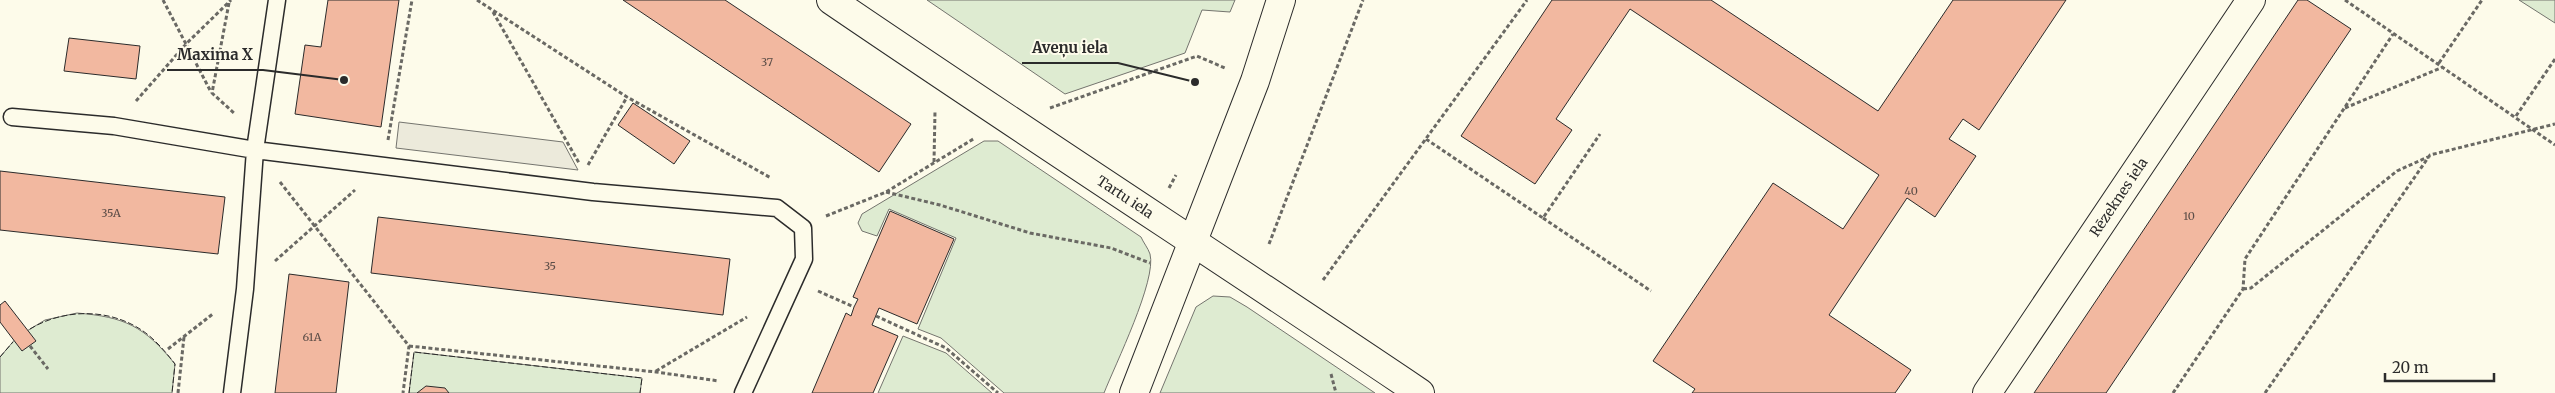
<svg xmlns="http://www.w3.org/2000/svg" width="2555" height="393" viewBox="0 0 2555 393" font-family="Merriweather,serif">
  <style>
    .green { fill: #deebd1; stroke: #74746e }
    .parking { fill: #eceadb; stroke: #74746e }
    .building { fill: #f2b8a0; stroke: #2b2b2b }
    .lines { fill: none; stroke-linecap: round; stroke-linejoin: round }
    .service-casing { stroke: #2b2b2b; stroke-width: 19 }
    .minor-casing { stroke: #2b2b2b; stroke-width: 30 }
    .path { stroke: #6a6964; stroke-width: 3; stroke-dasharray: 4 2.5; stroke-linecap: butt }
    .service { stroke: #fdfbea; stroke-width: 16 }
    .minor { stroke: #fdfbea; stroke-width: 28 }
    .fence { stroke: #2b2b2b; stroke-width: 1; stroke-dasharray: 6 2.5; stroke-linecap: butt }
    .labels { text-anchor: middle; stroke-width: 4; stroke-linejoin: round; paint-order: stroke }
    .number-label { font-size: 11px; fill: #5d4e48 }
    .street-label { font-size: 14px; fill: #2b2b2b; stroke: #fdfbea }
    .leader { fill: none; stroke: #2b2b2b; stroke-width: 2 }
    .callout-dot { fill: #2b2b2b; stroke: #fdfbea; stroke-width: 2 }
    .callout-label { font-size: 15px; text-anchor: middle; font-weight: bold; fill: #2b2b2b; stroke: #fdfbea; stroke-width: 4; stroke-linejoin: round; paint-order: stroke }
  </style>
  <rect width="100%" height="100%" fill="#fdfbea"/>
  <path class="green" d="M 927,0 L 1235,0 L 1230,12 L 1202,10 L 1185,53 L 1065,94 Z
    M 2519,0 L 2555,0 L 2555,23 Z
    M 984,141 L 998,141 L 1141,237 C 1143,242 1148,248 1150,254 C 1157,280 1115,365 1104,393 L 1004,393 L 941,338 L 918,329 L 956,238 L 889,209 L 877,236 L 862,231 L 858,223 L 862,214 Z
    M 1213,296 L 1230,297 L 1247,307 L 1375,393 L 1160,393 L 1196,307 Z
    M 77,313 C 125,317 144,326 175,364 L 172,393 L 0,393 L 0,357 L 17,337 L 45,320 Z
    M 903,336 L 946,353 L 992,393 L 878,393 Z
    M 414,352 L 642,378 L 640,393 L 409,393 Z"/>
  <path class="parking" d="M 399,122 L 563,142 L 578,170 L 396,148 Z"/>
  <path class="building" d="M 328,0 L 399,0 L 381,127 L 295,114 L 305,45 L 321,47 Z
    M 623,0 L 725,0 L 911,124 L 879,172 Z
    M 1552,0 L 1711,0 L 1878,111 L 1953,0 L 2066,0 L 1979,130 L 1963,119 L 1949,139 L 1976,156 L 1935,217 L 1907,198 L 1829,315 L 1911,370 L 1895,393 L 1692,393 L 1695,389 L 1653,361 L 1773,183 L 1843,229 L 1879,175 L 1630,9 L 1556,119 L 1572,130 L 1535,184 L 1461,136 Z
    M 2298,0 L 2307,0 L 2351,29 L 2106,393 L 2034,393 Z
    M 69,38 L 140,46 L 136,79 L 64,71 Z
    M 633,103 L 690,141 L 674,164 L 618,125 Z
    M 0,171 L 225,197 L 218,254 L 0,230 Z
    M 890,211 L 954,239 L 917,324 L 879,308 L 872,325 L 898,336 L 873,393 L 812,393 L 846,313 L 851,316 L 854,307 L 858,299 L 853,297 Z
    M 378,217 L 730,259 L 723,315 L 371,273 Z
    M 289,274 L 349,282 L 336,393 L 275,393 Z
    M 5,301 L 36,341 L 22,351 L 0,322 L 0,305 Z
    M 426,386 L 445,388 L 449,393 L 417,393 Z"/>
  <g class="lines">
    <g class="service-casing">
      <path id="service" d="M 12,117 L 114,126 L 255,150 L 593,192 L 777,208 L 803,228 L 804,259 L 743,393
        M 232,393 L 245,289 L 255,150 L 277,0"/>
    </g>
    <g class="minor-casing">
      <g id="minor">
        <path id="s1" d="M 831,0 C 1026,133 1224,261 1420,393"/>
        <path d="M 1134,393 L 1255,81 L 1281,0"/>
        <path id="s2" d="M 1987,393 L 2251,0"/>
      </g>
    </g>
    <path class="path" d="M 163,0 L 211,92
      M 477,0 L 627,97 L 771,178
      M 2345,0 L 2555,145
      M 229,3 L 212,93 L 234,113
      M 493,12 L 579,163
      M 2439,63 L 2482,0
      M 136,101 L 187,43 L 231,0
      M 1050,108 L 1197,56 L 1225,68
      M 2345,108 L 2443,67
      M 2516,116 L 2555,59
      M 1426,139 L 1543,218 L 1600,134
      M 388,140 L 412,0
      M 934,162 L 935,111
      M 588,165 L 627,97
      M 280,182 L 409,346 L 403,393
      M 1169,188 L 1176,175
      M 886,192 L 940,205 L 1030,233 L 1111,248 L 1150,263
      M 826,216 L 886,192 L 975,138
      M 1543,218 L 1651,291
      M 1269,244 L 1363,0
      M 275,261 L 355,190
      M 1323,280 L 1527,0
      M 2243,289 L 2251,288 L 2397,171 L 2430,156
      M 818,291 L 854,307
      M 876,316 L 946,348 L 998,393
      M 30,346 L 48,369
      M 409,346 L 656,372 L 719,381
      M 168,349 L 214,313
      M 656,371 L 747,317
      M 1331,374 L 1336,393
      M 178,393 L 184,337
      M 2173,393 L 2243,289 L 2245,259 L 2393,34
      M 2265,393 L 2430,155 L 2555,124"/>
    <use href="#service" class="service"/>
    <use href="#minor" class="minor"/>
    <path class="fence" d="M 30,329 C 63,309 107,308 140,329 C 153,337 165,351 175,364 L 172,393
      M 0,357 L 13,342
      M 409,393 L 414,352 L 642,378 L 640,393"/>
  </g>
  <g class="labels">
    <g class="number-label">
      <text x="767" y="66">37</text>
      <text x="1911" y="195">40</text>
      <text x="111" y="217">35A</text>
      <text x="2189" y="220">10</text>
      <text x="550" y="270">35</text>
      <text x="312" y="341">61A</text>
    </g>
    <g class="street-label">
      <text dy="5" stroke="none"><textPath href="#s1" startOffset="354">Tartu iela</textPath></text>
      <text dy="5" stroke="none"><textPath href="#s2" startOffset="236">Rēzeknes iela</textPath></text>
    </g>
  </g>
  <path class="leader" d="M1195 82L1118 63H1022M344 80L263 70H167"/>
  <g class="callout-dot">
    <circle cx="1195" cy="82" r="5"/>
    <circle cx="344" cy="80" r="5"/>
  </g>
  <g class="callout-label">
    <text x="1070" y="53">Aveņu iela</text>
    <text x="215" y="60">Maxima X</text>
  </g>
  <path d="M2385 373v8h109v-8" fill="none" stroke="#2b2b2b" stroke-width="2.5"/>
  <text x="2392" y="373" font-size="15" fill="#2b2b2b" stroke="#fdfbea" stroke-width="4" paint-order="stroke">20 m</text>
</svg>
